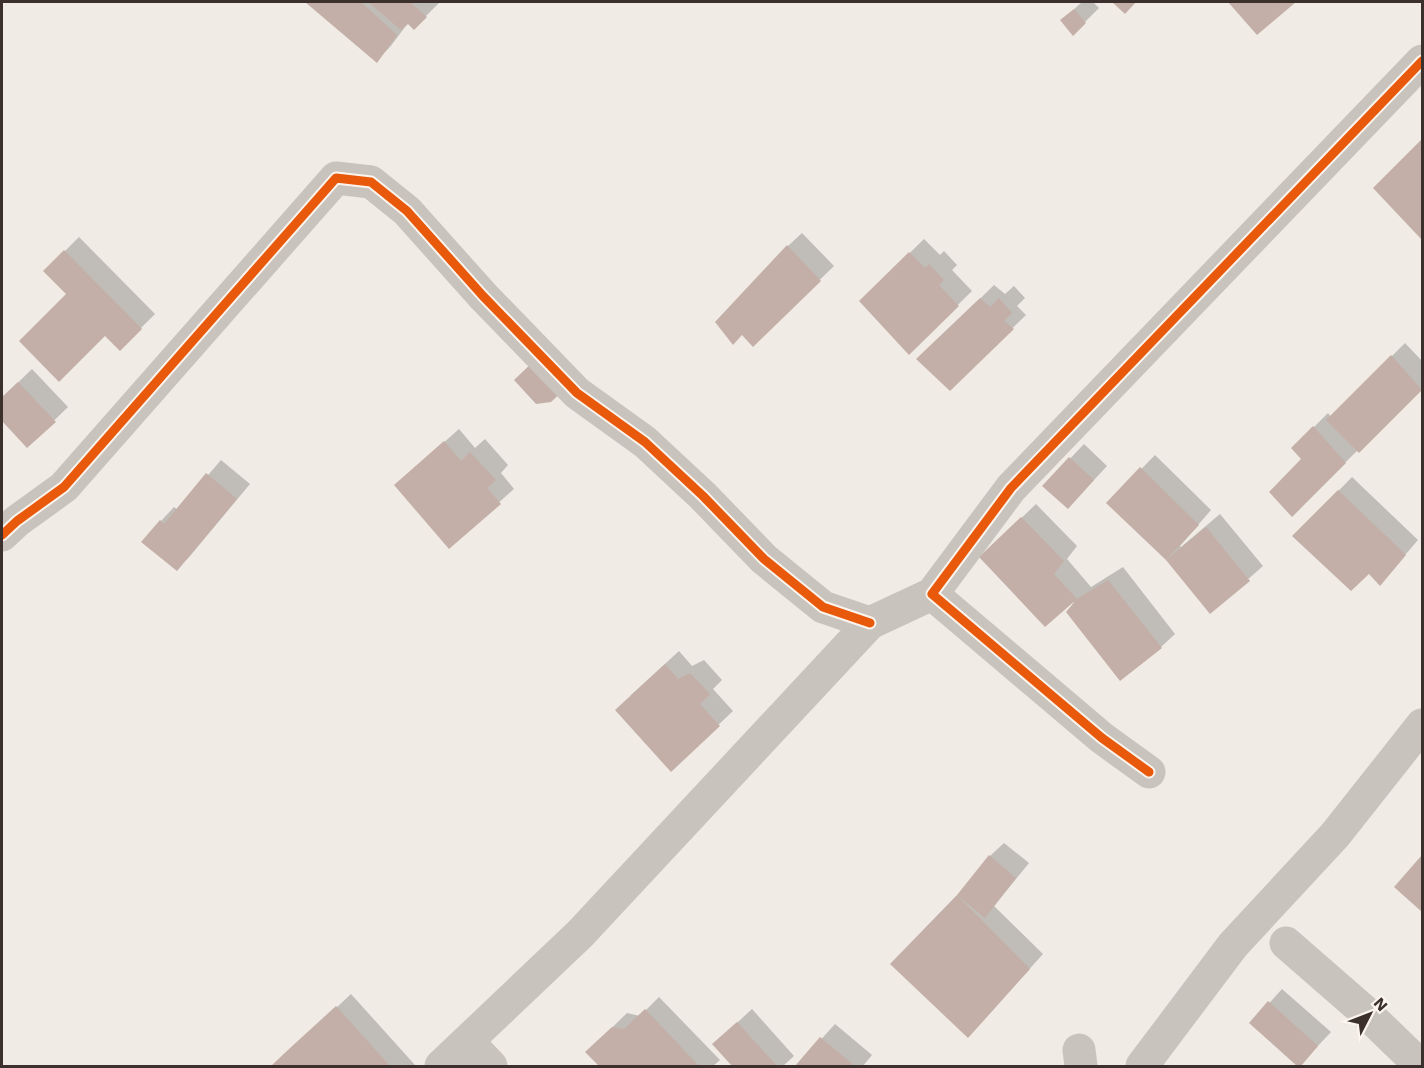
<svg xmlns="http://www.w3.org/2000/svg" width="1424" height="1068" viewBox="0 0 1424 1068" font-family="'Work Sans',sans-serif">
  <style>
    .shadow { fill: #0003 }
    .building { fill: #c3afa7 }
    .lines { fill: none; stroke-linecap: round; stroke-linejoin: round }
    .street { stroke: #c9c3be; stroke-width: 33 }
    .cycleway-casing { stroke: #fbf5ee; stroke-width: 13 }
    .cycleway { stroke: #e8590c; stroke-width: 9 }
  </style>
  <rect width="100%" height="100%" fill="#f0ebe5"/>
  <path class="shadow" d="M 307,2 L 440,2 L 414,28 L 408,23 L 390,47 L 376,61 Z
    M 1082,2 L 1093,2 L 1099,8 L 1073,34 L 1062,20 Z
    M 1230,2 L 1293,2 L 1257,33 Z
    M 1422,141 L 1422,238 L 1375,188 Z
    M 802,233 L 834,266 L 753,345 L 788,246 Z
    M 79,237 L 155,314 L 120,349 L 45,271 Z
    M 924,239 L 940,255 L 944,251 L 957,265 L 952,270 L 972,291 L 909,353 L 861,301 Z
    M 994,285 L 1005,294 L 1014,286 L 1025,298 L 1017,306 L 1026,315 L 950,389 L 919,359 Z
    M 1405,343 L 1422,361 L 1422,387 L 1292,515 L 1303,459 L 1293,448 L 1328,413 L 1331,417 Z
    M 32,369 L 68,407 L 28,446 L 2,419 L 2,398 Z
    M 459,429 L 475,448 L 485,439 L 508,465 L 501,473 L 514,489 L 450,546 L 396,485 Z
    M 1084,444 L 1107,466 L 1082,493 L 1044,486 Z
    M 1155,455 L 1211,510 L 1180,546 L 1181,547 L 1220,514 L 1263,566 L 1211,612 L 1167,559 L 1108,503 Z
    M 221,460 L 250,484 L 190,556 L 177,569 L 161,521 L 174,507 L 178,510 Z
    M 1352,477 L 1418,540 L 1380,584 L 1369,572 L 1294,536 Z
    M 1036,504 L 1077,546 L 1067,559 L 1091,587 L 1123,567 L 1175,634 L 1161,647 L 1068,612 L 1076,598 L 1045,625 L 981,557 Z
    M 679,651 L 692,666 L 704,660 L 722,680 L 713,689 L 733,711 L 671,770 L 630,696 Z
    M 1004,843 L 1029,863 L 994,906 L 1043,954 L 982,1022 L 958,896 L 990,856 Z
    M 1422,858 L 1422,910 L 1396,887 Z
    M 1282,989 L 1331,1032 L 1299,1066 L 1251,1023 Z
    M 351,994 L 415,1065 L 414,1066 L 274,1066 Z
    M 659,997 L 720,1060 L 713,1066 L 601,1066 L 587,1052 L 627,1013 L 640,1016 Z
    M 752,1009 L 794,1056 L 783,1066 L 734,1066 L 714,1044 Z
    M 835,1024 L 872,1055 L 863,1066 L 797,1066 Z"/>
  <path class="building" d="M 305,2 L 361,2 L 397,35 L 377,63 Z
    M 368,2 L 410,2 L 427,17 L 414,30 L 408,24 L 401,30 Z
    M 1112,2 L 1136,2 L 1125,14 Z
    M 1228,2 L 1296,2 L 1257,35 Z
    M 1074,9 L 1086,23 L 1073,36 L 1060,20 Z
    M 1422,139 L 1422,240 L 1373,188 Z
    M 787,245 L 821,281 L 753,347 L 742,335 L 733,345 L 715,322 Z
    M 64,250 L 142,329 L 120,351 L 105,336 L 59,382 L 19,341 L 66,294 L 43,271 Z
    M 909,252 L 925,268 L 929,264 L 944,280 L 939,285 L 959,306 L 909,355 L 859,301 Z
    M 980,298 L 990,307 L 999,298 L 1012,313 L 1004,321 L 1014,329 L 950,391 L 916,359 Z
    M 1391,355 L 1422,390 L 1359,453 L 1326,420 Z
    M 535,360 L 564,390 L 551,402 L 536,404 L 514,380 Z
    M 18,382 L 56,422 L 27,448 L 2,421 L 2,397 Z
    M 1313,426 L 1346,463 L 1292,517 L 1269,492 L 1301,459 L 1291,448 Z
    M 444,441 L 461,461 L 470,452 L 496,480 L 487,488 L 501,504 L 449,549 L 394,485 Z
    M 1069,457 L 1094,480 L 1068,509 L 1042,486 Z
    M 1140,467 L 1199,525 L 1166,560 L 1206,527 L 1250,581 L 1210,614 L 1166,560 L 1106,503 Z
    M 206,473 L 237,499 L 177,571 L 141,542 L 160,520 L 164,524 Z
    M 1338,490 L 1406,555 L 1380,586 L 1369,574 L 1351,591 L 1292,536 Z
    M 1021,517 L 1064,561 L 1054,574 L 1077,599 L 1108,580 L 1162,648 L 1120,681 L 1066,612 L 1077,599 L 1045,627 L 979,557 Z
    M 665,664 L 678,679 L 690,673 L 710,694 L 700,704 L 720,726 L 671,772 L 615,710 Z
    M 989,855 L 1016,878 L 985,918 L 957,895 Z
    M 1422,855 L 1422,912 L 1394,887 Z
    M 957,895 L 1030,969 L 968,1038 L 890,964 Z
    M 1268,1001 L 1318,1046 L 1301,1066 L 1297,1066 L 1249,1023 Z
    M 336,1006 L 390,1066 L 271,1066 L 289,1049 Z
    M 645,1009 L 699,1066 L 599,1066 L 585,1052 L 612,1027 L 624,1029 Z
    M 737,1022 L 777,1066 L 732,1066 L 712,1044 Z
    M 820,1037 L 855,1066 L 795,1066 Z"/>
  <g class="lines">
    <path class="street" d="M 2,535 L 17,521 L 64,487 L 336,178 L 371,182 L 407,211 L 483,296 L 577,393 L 645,442 L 703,496 L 764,559 L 823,607 L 870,623
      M 1149,772 L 1102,738 L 932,594 L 1011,488 L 1422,61
      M 1286,943 L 1364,1011 L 1421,1066
      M 468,1042 L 491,1066
      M 1079,1050 L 1081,1066
      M 441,1066 L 580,934 L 870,623 L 932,594
      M 1142,1066 L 1233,945 L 1335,835 L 1422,725"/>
    <g class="cycleway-casing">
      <path id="cycleway" d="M 2,535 L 17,521 L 64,487 L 336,178 L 371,182 L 407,211 L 483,296 L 577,393 L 645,442 L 703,496 L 764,559 L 823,607 L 870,623
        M 1149,772 L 1102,738 L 932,594 L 1011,488 L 1422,61"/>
    </g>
    <use href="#cycleway" class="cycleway"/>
  </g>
  <rect width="1424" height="1068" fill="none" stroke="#3b302b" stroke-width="6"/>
  <g transform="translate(1370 1014) rotate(48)" stroke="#fbf5ee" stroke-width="4.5" paint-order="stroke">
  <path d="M0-4.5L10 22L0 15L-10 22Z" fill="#3b302b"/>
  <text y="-9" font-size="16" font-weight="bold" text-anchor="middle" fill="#3b302b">N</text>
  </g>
</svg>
